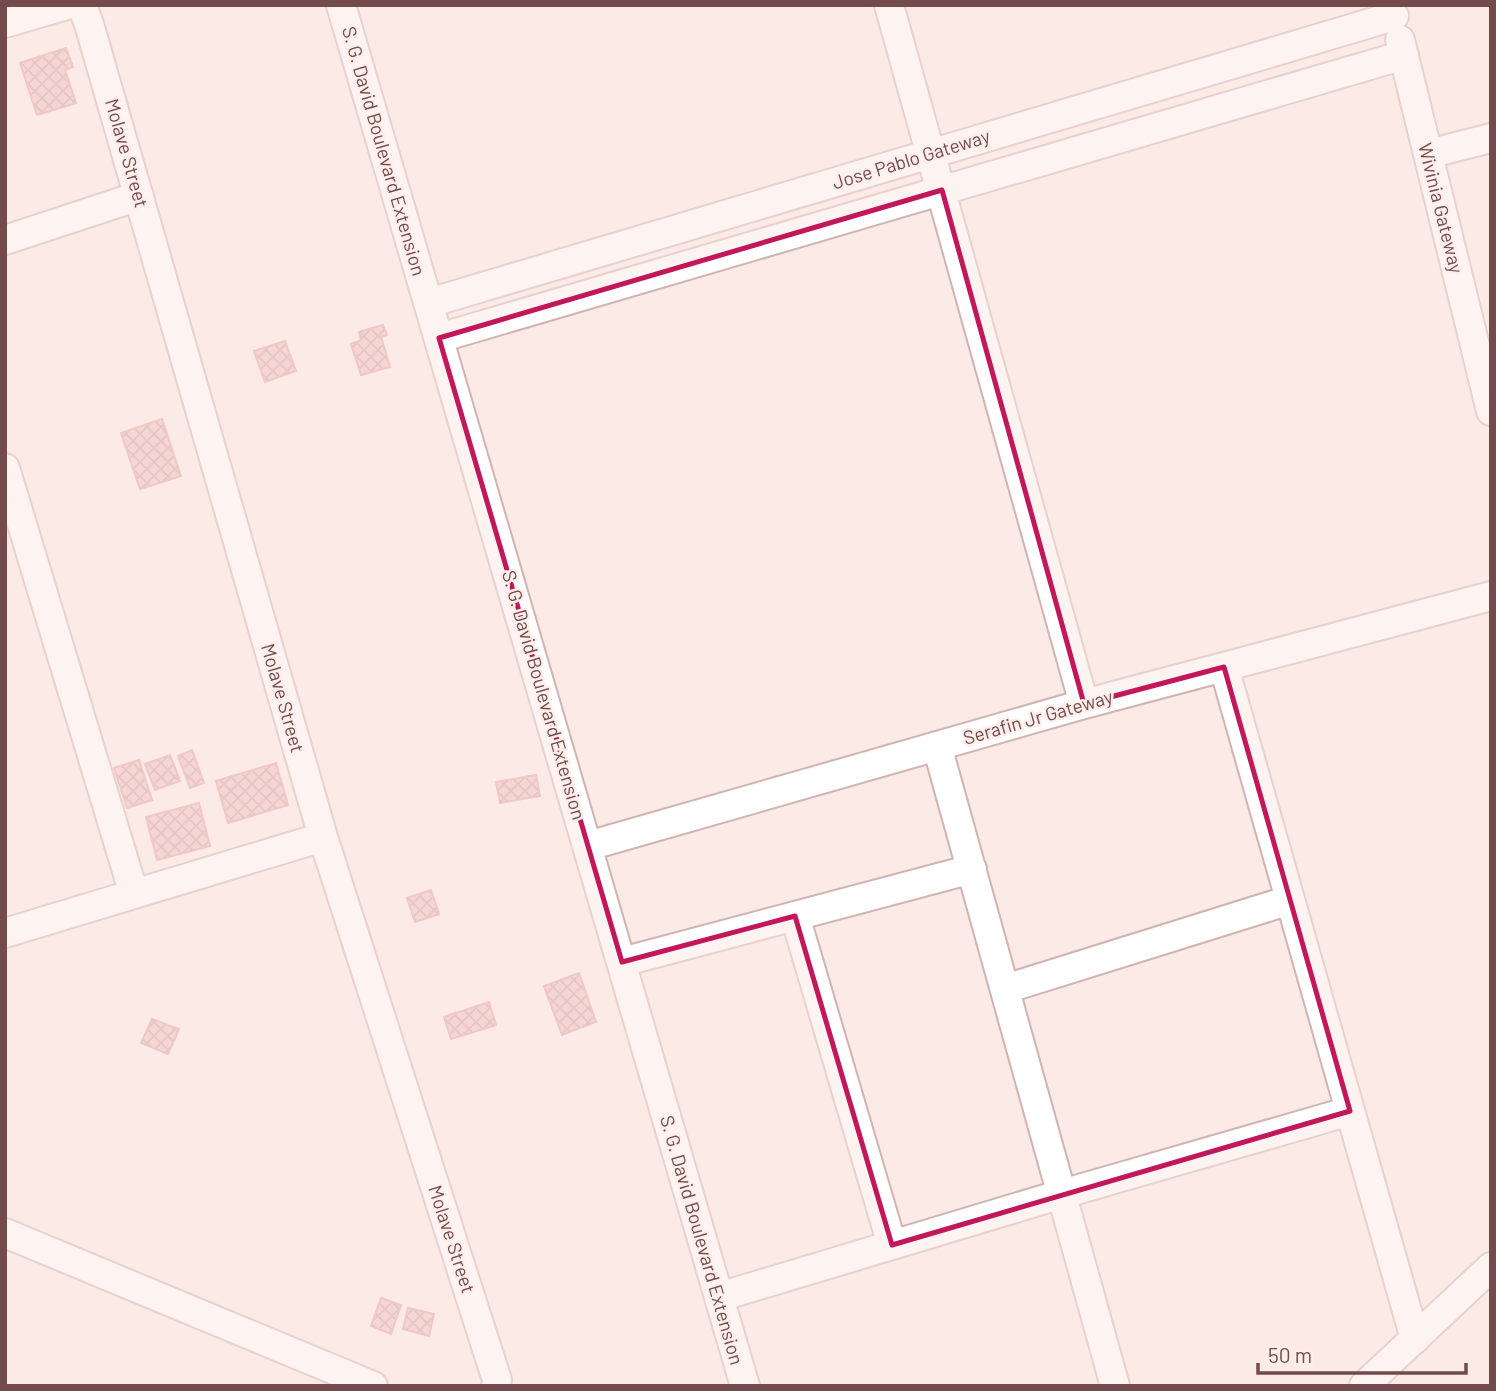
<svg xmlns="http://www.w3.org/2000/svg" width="1496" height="1391" viewBox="0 0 1496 1391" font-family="Barlow,sans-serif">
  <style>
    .building { fill: url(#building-cross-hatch); stroke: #e29fa0; stroke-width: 2 }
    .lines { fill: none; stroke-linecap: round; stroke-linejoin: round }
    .minor-casing { stroke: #d1b3b2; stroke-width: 32 }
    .minor { stroke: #fff; stroke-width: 28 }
    .marked { fill: none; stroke: #c2185b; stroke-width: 5; stroke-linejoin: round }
    .labels { text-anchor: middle; stroke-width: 5; stroke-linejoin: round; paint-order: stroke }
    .street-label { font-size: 19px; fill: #734b4d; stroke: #feefeb }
  </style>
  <defs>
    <pattern id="building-cross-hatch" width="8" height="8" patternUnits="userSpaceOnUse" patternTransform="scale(1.75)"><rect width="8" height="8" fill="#f0bebe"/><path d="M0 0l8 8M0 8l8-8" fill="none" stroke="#c79c9d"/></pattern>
  </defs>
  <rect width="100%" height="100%" fill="#fbeae5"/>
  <path class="building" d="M 66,48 L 73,67 L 65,70 L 76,103 L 37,115 L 20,63 Z
    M 383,325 L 387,335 L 381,337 L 390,367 L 361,375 L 351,344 L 361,340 L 359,332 Z
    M 285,341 L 296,371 L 265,382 L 254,351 Z
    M 162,419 L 181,476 L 140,489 L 121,433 Z
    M 192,750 L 204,783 L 190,788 L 178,756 Z
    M 170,755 L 180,781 L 155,790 L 145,764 Z
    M 139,760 L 152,800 L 127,808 L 114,768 Z
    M 276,763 L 288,805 L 228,823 L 216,781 Z
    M 536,775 L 540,796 L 500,803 L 496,782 Z
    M 199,803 L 210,846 L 157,860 L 146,817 Z
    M 431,890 L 439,914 L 415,922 L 407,898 Z
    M 579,973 L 596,1022 L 562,1035 L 544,986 Z
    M 489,1002 L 496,1025 L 451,1039 L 444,1017 Z
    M 152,1019 L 179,1029 L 168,1054 L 141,1043 Z
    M 381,1298 L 401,1305 L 391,1334 L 371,1326 Z
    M 408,1308 L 434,1314 L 429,1336 L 403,1329 Z"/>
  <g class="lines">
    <g class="minor-casing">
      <path id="minor" d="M 82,5 L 89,24 L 323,837 L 497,1380 L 496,1386
        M 341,5 L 745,1386
        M 889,5 L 1084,704
        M 5,23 L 67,5
        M 1400,40 L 1491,411
        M 1428,154 L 1491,138
        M 5,240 L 139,196
        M 429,303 L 1394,16
        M 439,338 L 1404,55
        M 5,468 L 134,894
        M 1224,667 L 1415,1339
        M 937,746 L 1115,1386
        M 588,846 L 1084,704 L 1491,596
        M 795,916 L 892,1245
        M 5,933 L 323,837
        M 622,962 L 972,869
        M 1005,989 L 1290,900
        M 5,1233 L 373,1386
        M 719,1297 L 1062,1194 L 1350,1111
        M 1364,1386 L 1491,1267"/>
    </g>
    <use href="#minor" class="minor"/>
  </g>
  <path d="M0 0H1496V1391H0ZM 942,190 L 1084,704 L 1224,667 L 1350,1111 L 892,1245 L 795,916 L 622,962 L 439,338 Z" fill="#fbeae5" fill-opacity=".55" fill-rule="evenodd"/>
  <path class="marked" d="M 942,190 L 1084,704 L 1224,667 L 1350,1111 L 892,1245 L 795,916 L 622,962 L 439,338 Z"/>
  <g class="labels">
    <g class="street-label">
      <text transform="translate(384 151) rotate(74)" y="7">S. G. David Boulevard Extension</text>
      <text transform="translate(127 153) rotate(74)" y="7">Molave Street</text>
      <text transform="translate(911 159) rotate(-17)" y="7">Jose Pablo Gateway</text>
      <text transform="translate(1441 208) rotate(76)" y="7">Wivinia Gateway</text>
      <text transform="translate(544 695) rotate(74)" y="7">S. G. David Boulevard Extension</text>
      <text transform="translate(283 698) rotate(74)" y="7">Molave Street</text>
      <text transform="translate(1038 717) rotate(-16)" y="7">Serafin Jr Gateway</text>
      <text transform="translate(452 1239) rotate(72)" y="7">Molave Street</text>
      <text transform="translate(702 1240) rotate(74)" y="7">S. G. David Boulevard Extension</text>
    </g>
  </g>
  <rect width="1496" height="1391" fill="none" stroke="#734b4d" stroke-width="14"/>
  <path d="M1258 1363v10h208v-10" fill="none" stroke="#734b4d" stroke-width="3.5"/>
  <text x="1268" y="1363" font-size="21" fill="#734b4d" stroke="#feefeb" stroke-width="5" paint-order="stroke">50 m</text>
</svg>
